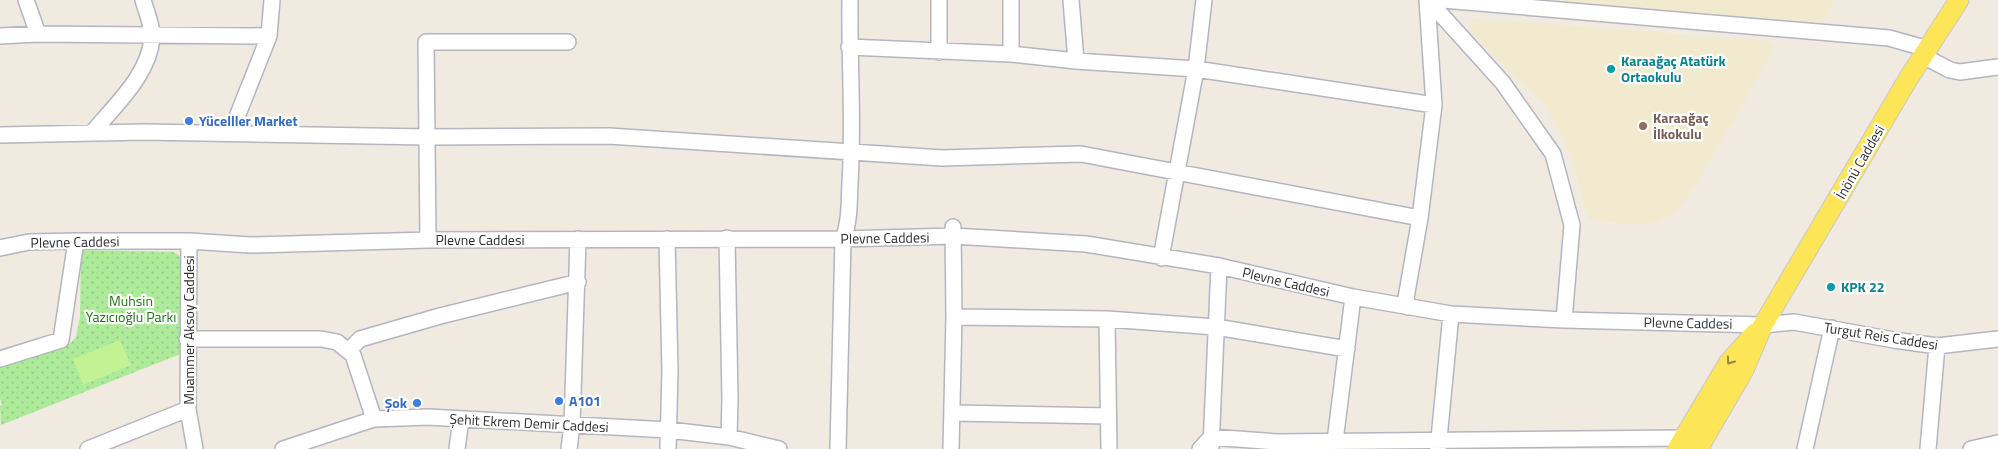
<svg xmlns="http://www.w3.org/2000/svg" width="1998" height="449" viewBox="0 0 1998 449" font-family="'Titillium Web',sans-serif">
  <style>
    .education { fill: #f2eacf }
    .grass { fill: url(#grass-dots) }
    .pitch { fill: #c2f294 }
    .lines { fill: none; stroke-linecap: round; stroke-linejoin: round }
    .minor-casing { stroke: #b4b5c2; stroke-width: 18 }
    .major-casing { stroke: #c9c9c9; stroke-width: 21 }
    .minor { stroke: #fff; stroke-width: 15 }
    .major { stroke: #fde558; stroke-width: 19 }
    .oneway { stroke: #968a43 }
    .culture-dot { fill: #0f9aa8; stroke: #fff; stroke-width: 2 }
    .shop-dot { fill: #3f7fe0; stroke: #fff; stroke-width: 2 }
    .education-dot { fill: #8d6e63; stroke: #fff; stroke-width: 2 }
    .labels { text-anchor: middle; stroke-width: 4.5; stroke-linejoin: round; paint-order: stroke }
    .culture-label { font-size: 14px; font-weight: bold; fill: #0d838f; stroke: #fff; text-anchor: start }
    .education-label { font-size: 14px; font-weight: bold; fill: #785e54; stroke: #fff; text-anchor: start }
    .shop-label { font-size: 14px; font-weight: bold; fill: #366cbe; stroke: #fff; text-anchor: start }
    .street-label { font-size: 14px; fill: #2e2e2e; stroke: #fff }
    .park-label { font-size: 14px; fill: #207415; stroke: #fff }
  </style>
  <defs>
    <pattern id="grass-dots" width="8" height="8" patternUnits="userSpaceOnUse" patternTransform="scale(1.25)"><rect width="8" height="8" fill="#adea99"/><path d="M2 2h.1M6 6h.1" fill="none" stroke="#95c984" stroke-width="1.8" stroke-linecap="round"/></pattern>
  </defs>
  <rect width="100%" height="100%" fill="#f0eae0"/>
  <path class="education" d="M 1510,0 L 1834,0 L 1820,25 Z
    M 1472,18 L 1768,41 L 1773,44 L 1773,52 L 1697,183 L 1679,210 L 1658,222 L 1638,225 L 1589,219 L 1569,149 L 1544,103 L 1516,79 L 1470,31 Z"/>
  <path class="grass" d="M 81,250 L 174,252 L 181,257 L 183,353 L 1,425 L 0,406 L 2,405 L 0,398 L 0,364 L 68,346 L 76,337 L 80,317 Z"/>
  <path class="pitch" d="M 120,340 L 131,365 L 83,385 L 73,359 Z"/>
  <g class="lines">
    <g class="minor-casing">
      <path id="minor" d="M 26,0 L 38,34 L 269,36
        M 1011,0 L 1011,54
        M 1071,0 L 1076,61
        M 1428,0 L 1503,83 L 1553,154 L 1572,225 L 1564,320
        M 1443,0 L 1889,38 L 1928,49
        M 0,36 L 38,34
        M 849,47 L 1011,54 L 1076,61 L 1196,69 L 1434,105
        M 939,52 L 939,0
        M 1923,56 L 1950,70 L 1960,72 L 1998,67
        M 93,132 C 115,105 149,75 152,38 C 153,26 146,11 143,0
        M 231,132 L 269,36 L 272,0
        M 0,135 L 144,132 L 428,137 L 609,136 L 942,158 L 1081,154 L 1420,218
        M 727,238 L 730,399 L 729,437
        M 667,239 L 670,371 L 668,449
        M 428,240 L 426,42 L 568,42
        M 189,241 L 188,409 L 195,449
        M 0,248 L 29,242 L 76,241 L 189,241 L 250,245 L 428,240 L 843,239 L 954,236 L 1086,244 L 1219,266 L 1353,297 L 1451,314 L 1564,320 L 1763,325 L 1794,322 L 1894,340 L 1937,346 L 1998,339
        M 1161,258 L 1196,69 L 1204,0
        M 1408,307 L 1406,298 L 1420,218 L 1434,105 L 1427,0
        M 954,317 L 1107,319 L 1216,327 L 1347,349
        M 1107,319 L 1109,449
        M 187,339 L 321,339 L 337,342 L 353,355 L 374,419
        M 349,350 L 360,339 L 440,316 L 578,282
        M 0,359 L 61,340 L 76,241
        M 953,413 L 1108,416
        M 1335,441 L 1353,297
        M 1211,447 L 1219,266
        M 88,449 L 188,409
        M 283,449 L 374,419 L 428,417 L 669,430 L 729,437 L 779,449
        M 457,449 L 461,419
        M 569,449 L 572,425 L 578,239
        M 838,449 L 843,239 C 850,221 849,202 850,183 C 854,122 849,61 850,0
        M 951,449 L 954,317 L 953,227
        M 1200,449 L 1211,437 L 1277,442 L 1683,438
        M 1438,449 L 1451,314
        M 1805,449 L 1832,328
        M 1928,449 L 1937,346
        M 1971,449 L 1998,443"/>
    </g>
    <g class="major-casing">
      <path id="major" d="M 1677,449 L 1729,362 L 1755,333
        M 1698,449 L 1744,370 L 1763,325 L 1908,79 L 1959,0"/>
    </g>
    <use href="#minor" class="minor"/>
    <use href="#major" class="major"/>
  </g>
  <defs><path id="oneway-chevron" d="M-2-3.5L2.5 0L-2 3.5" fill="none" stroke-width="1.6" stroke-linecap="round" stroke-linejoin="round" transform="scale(1.25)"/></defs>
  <use class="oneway" href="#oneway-chevron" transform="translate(1730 361) rotate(126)"/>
  <g class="culture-dot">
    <circle cx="1611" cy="69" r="5"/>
    <circle cx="1831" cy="287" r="5"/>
  </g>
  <g class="shop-dot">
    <circle cx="189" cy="121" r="5"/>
    <circle cx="559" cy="401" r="5"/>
    <circle cx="417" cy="403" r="5"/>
  </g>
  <circle class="education-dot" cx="1643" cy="126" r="5"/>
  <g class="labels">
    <g class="culture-label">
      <text x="1621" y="66">Karaağaç Atatürk<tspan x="1621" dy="16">Ortaokulu</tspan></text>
      <text x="1841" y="292">KPK 22</text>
    </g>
    <g class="education-label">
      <text x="1653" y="123">Karaağaç<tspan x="1653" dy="16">İlkokulu</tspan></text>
    </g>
    <g class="shop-label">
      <text x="199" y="126">Yücelller Market</text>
      <text x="569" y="406">A101</text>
      <text x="407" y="408" text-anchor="end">Şok</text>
    </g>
    <g class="street-label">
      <text transform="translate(1860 162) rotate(-60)" y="5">İnönü Caddesi</text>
      <text transform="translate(885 238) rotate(-1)" y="5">Plevne Caddesi</text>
      <text x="480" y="245">Plevne Caddesi</text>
      <text transform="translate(75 242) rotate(-1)" y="5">Plevne Caddesi</text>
      <text transform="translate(1286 282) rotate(13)" y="5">Plevne Caddesi</text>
      <text transform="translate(1688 323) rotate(1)" y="5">Plevne Caddesi</text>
      <text transform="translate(189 330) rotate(-90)" y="5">Muammer Aksoy Caddesi</text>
      <text transform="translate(1881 336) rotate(9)" y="5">Turgut Reis Caddesi</text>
      <text transform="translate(529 423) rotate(3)" y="5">Şehit Ekrem Demir Caddesi</text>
    </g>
    <g class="park-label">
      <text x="131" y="306">Muhsin<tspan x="131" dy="16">Yazıcıoğlu Parkı</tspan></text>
    </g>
  </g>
</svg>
